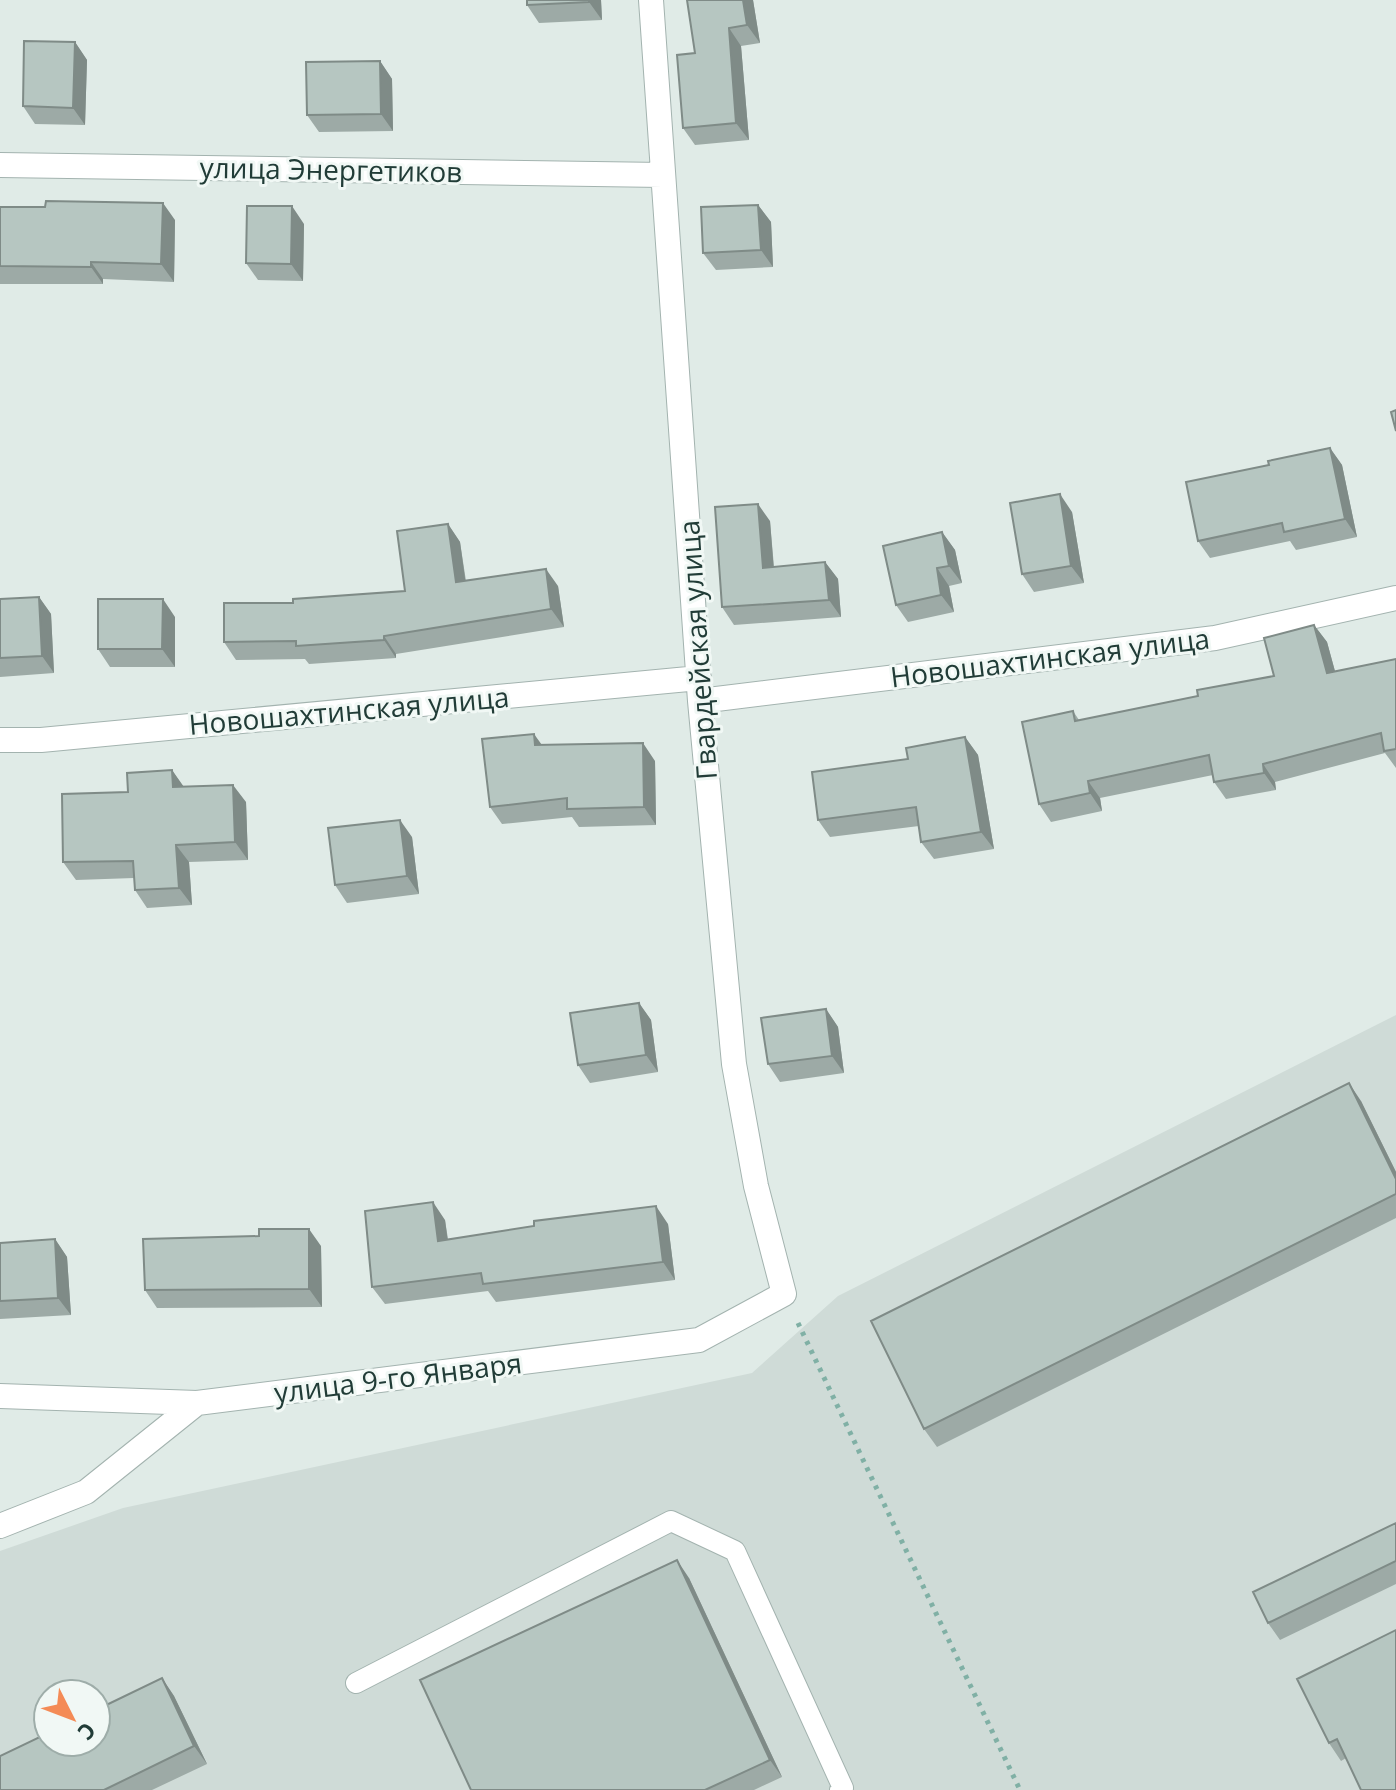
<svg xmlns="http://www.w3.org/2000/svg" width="1396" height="1790" viewBox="0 0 1396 1790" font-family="'Open Sans',sans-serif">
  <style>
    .built { fill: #cfdbd7; fill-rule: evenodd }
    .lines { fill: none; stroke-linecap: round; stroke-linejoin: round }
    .service-casing { stroke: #a3b3af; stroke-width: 22 }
    .minor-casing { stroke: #a3b3af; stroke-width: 26 }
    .path { stroke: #80b0a5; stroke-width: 5; stroke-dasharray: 4 6; stroke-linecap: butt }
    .service { stroke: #fff; stroke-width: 20 }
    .minor { stroke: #fff; stroke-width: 24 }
    .wall { fill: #9daaa6 }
    .shaded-wall { fill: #7f8b87 }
    .building { fill: #b6c6c1; stroke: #7f8b87; stroke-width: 2 }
    .labels { text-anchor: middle; stroke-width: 6; stroke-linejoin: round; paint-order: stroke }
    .street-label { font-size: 28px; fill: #213c37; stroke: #f1f8f5 }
  </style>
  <rect width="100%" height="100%" fill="#e0ebe7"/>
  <path class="built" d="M 1396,1015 L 1396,1790 L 0,1790 L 0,1551 L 123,1508 L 752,1373 L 838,1296 ZM 48,1694 L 96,1694 L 96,1742 L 48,1742 Z"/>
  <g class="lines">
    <g class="service-casing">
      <path id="service" d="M 356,1683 L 671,1521 L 735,1551 L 843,1788 L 840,1790"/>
    </g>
    <g class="minor-casing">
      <path id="minor" d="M 0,165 L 663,175
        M 700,701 L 1215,638 L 1396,598
        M 0,740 L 41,740 L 699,678
        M 0,1396 L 197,1403 L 699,1340 L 784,1294 L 756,1186 L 734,1064 L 700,701 L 651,0
        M 0,1526 L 86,1492 L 197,1403"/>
    </g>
    <path class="path" d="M 798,1323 L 1020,1790"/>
    <use href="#service" class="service"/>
    <use href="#minor" class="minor"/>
  </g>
  <path class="wall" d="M 601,0 L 602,20 L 539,23 L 527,5 Z
    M 687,0 L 753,0 L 760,43 L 741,46 L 749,140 L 695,145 L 683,128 L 695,53 Z
    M 75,42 L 87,60 L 85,125 L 35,124 L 23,106 Z
    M 380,61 L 392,79 L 393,131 L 319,132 L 307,115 Z
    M 758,205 L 771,222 L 773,267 L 716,270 L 703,253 Z
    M 0,207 L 175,220 L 174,282 L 103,279 L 103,284 L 0,284 Z
    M 304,224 L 303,281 L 258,280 L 246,263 Z
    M 1330,448 L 1342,465 L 1357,537 L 1296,550 L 1290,541 L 1210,558 L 1198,541 L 1269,465 Z
    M 1072,512 L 1084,583 L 1034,592 L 1022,574 Z
    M 770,521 L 774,567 L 825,562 L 838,579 L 841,617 L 734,625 L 722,607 Z
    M 448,524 L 460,542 L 466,581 L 558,586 L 564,627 L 396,654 L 396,658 L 309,664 L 305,659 L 236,660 L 224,642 L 293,603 L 405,591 Z
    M 942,532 L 955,550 L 962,583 L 949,586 L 954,612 L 908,622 L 896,605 Z
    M 39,597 L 51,614 L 54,673 L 0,677 L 0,599 Z
    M 175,617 L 175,667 L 110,667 L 98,649 Z
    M 1314,625 L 1327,642 L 1335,671 L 1396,659 L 1396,768 L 1385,753 L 1275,782 L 1276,790 L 1226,799 L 1214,782 L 1213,775 L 1100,798 L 1102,811 L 1051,822 L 1039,804 L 1073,711 L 1079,720 L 1198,696 L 1274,676 Z
    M 965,737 L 978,755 L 994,849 L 934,859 L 921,842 L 919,826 L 830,837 L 818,820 L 908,759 Z
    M 541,745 L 655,761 L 656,825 L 579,827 L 572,817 L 502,824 L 490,807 Z
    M 172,770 L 183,787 L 246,802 L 248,860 L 189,862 L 192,905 L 147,908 L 135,890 L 134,878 L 76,880 L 63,862 L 128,792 Z
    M 412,837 L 419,894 L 347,903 L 335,885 Z
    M 639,1003 L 651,1020 L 658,1072 L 590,1083 L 578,1065 Z
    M 826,1009 L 838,1027 L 844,1073 L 780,1082 L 768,1064 Z
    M 1361,1101 L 1396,1172 L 1396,1218 L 937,1447 L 924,1429 Z
    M 445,1220 L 448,1239 L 668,1224 L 675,1280 L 496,1302 L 488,1291 L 385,1304 L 372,1287 Z
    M 259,1236 L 321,1246 L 322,1307 L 157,1308 L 145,1290 Z
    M 55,1239 L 67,1257 L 71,1315 L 0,1319 L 0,1243 Z
    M 1396,1523 L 1396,1584 L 1280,1640 L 1268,1623 Z
    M 689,1578 L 782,1777 L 754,1790 L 471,1790 Z
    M 1396,1630 L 1346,1758 L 1341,1761 L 1329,1743 Z
    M 162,1678 L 174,1696 L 207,1764 L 152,1790 L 0,1790 Z"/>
  <path class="shaded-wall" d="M 589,0 L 601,0 L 602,20 L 589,2 Z
    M 743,0 L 753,0 L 760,43 L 747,25 Z
    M 729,28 L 741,46 L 749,140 L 736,123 Z
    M 75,42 L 87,60 L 85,125 L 73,108 Z
    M 380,61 L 392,79 L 393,131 L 381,114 Z
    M 163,203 L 175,220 L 174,282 L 161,264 Z
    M 758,205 L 771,222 L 773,267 L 761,250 Z
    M 292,206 L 304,224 L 303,281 L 291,264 Z
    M 91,262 L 103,279 L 103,284 L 91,267 Z
    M 1330,448 L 1342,465 L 1357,537 L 1345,519 Z
    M 1060,494 L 1072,512 L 1084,583 L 1071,566 Z
    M 758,504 L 770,521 L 775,585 L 763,568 Z
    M 448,524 L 460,542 L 468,600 L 456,582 Z
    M 942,532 L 955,550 L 962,583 L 949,566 Z
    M 825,562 L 838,579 L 841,617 L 829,600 Z
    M 937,568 L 949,586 L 954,612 L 941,595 Z
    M 546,569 L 558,586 L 564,627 L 551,609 Z
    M 39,597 L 51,614 L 54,673 L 42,656 Z
    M 163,599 L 175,617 L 175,667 L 162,649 Z
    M 1314,625 L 1327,642 L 1340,690 L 1327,673 Z
    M 384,636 L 396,654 L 396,658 L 384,640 Z
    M 534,734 L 547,752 L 535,745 Z
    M 965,737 L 978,755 L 994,849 L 981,832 Z
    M 643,743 L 655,761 L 656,825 L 644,807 Z
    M 1263,764 L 1275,782 L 1276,790 L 1264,773 Z
    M 172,770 L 184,787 L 173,787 Z
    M 1088,781 L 1100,798 L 1102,811 L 1090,793 Z
    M 233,785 L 246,802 L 248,860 L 235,842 Z
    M 400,820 L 412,837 L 419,894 L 407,876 Z
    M 176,845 L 189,862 L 192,905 L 179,888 Z
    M 639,1003 L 651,1020 L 658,1072 L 646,1055 Z
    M 826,1009 L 838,1027 L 844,1073 L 832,1056 Z
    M 1349,1083 L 1361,1101 L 1396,1172 L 1396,1179 Z
    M 433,1202 L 445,1220 L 450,1258 L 438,1241 Z
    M 656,1206 L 668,1224 L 675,1280 L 663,1262 Z
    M 309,1229 L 321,1246 L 322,1307 L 309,1289 Z
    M 55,1239 L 67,1257 L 71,1315 L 58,1298 Z
    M 677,1560 L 689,1578 L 782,1777 L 770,1760 Z
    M 162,1678 L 174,1696 L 207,1764 L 194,1746 Z"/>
  <path class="building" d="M 527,0 L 589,0 L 589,2 L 527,5 Z
    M 687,0 L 743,0 L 747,25 L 729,28 L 736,123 L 683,128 L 677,55 L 695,53 Z
    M 24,41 L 75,42 L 73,108 L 23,106 Z
    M 380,61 L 381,114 L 307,115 L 306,62 Z
    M 46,201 L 163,203 L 161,264 L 91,262 L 91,267 L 0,266 L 0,207 L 45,207 Z
    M 758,205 L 761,250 L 703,253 L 701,207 Z
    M 247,206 L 292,206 L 291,264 L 246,263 Z
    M 1396,410 L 1396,431 L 1391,412 Z
    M 1330,448 L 1345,519 L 1284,532 L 1282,523 L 1198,541 L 1186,482 L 1269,465 L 1268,461 Z
    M 1060,494 L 1071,566 L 1022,574 L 1010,503 Z
    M 758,504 L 763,568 L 825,562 L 829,600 L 722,607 L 715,507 Z
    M 448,524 L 456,582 L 546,569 L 551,609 L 384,636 L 384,640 L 296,646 L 296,641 L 224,642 L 224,603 L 293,603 L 293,599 L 405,591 L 397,531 Z
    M 942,532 L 949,566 L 937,568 L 941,595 L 896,605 L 883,546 Z
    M 39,597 L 42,656 L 0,658 L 0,599 Z
    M 98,599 L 163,599 L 162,649 L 98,649 Z
    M 1314,625 L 1327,673 L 1396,659 L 1396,749 L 1384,751 L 1381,733 L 1263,764 L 1264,773 L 1214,782 L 1209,755 L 1088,781 L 1090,793 L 1039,804 L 1022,722 L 1073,711 L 1075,721 L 1198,696 L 1197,690 L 1274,676 L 1264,638 Z
    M 534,734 L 535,745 L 643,743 L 644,807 L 567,809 L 567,798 L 490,807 L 482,739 Z
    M 965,737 L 981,832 L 921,842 L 916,807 L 818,820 L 812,772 L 908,759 L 906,748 Z
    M 172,770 L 173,787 L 233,785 L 235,842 L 176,845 L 179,888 L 135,890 L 133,861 L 63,862 L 62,794 L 128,792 L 127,773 Z
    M 400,820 L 407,876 L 335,885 L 328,828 Z
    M 639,1003 L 646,1055 L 578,1065 L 570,1013 Z
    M 826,1009 L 832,1056 L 768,1064 L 761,1018 Z
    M 1349,1083 L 1396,1179 L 1396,1194 L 924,1429 L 871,1321 Z
    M 433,1202 L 438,1241 L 534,1226 L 534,1221 L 656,1206 L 663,1262 L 483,1284 L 481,1273 L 372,1287 L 365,1211 Z
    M 259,1229 L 309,1229 L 309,1289 L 145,1290 L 143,1239 L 259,1236 Z
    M 55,1239 L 58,1298 L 0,1301 L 0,1243 Z
    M 1396,1523 L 1396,1561 L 1268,1623 L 1253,1592 Z
    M 677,1560 L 770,1760 L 705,1790 L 471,1790 L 420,1680 Z
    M 1396,1630 L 1396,1790 L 1361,1790 L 1337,1739 L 1329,1743 L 1297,1679 Z
    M 162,1678 L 194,1746 L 104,1790 L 0,1790 L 0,1756 L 48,1733 L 48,1742 L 96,1742 L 96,1710 Z"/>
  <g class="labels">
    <g class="street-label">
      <text transform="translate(331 170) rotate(1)" y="10">улица Энергетиков</text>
      <text transform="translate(698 650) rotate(-94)" y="10">Гвардейская улица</text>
      <text transform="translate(1050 658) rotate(-7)" y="10">Новошахтинская улица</text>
      <text transform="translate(349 711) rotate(-5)" y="10">Новошахтинская улица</text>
      <text transform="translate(398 1378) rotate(-7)" y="10">улица 9-го Января</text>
    </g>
  </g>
  <g transform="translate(72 1718) rotate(132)"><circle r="38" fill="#f1f8f5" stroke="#9eada9" stroke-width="2"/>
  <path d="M0-6L14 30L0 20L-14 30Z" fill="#f48b56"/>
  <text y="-12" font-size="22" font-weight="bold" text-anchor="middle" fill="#213c37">С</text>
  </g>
</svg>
